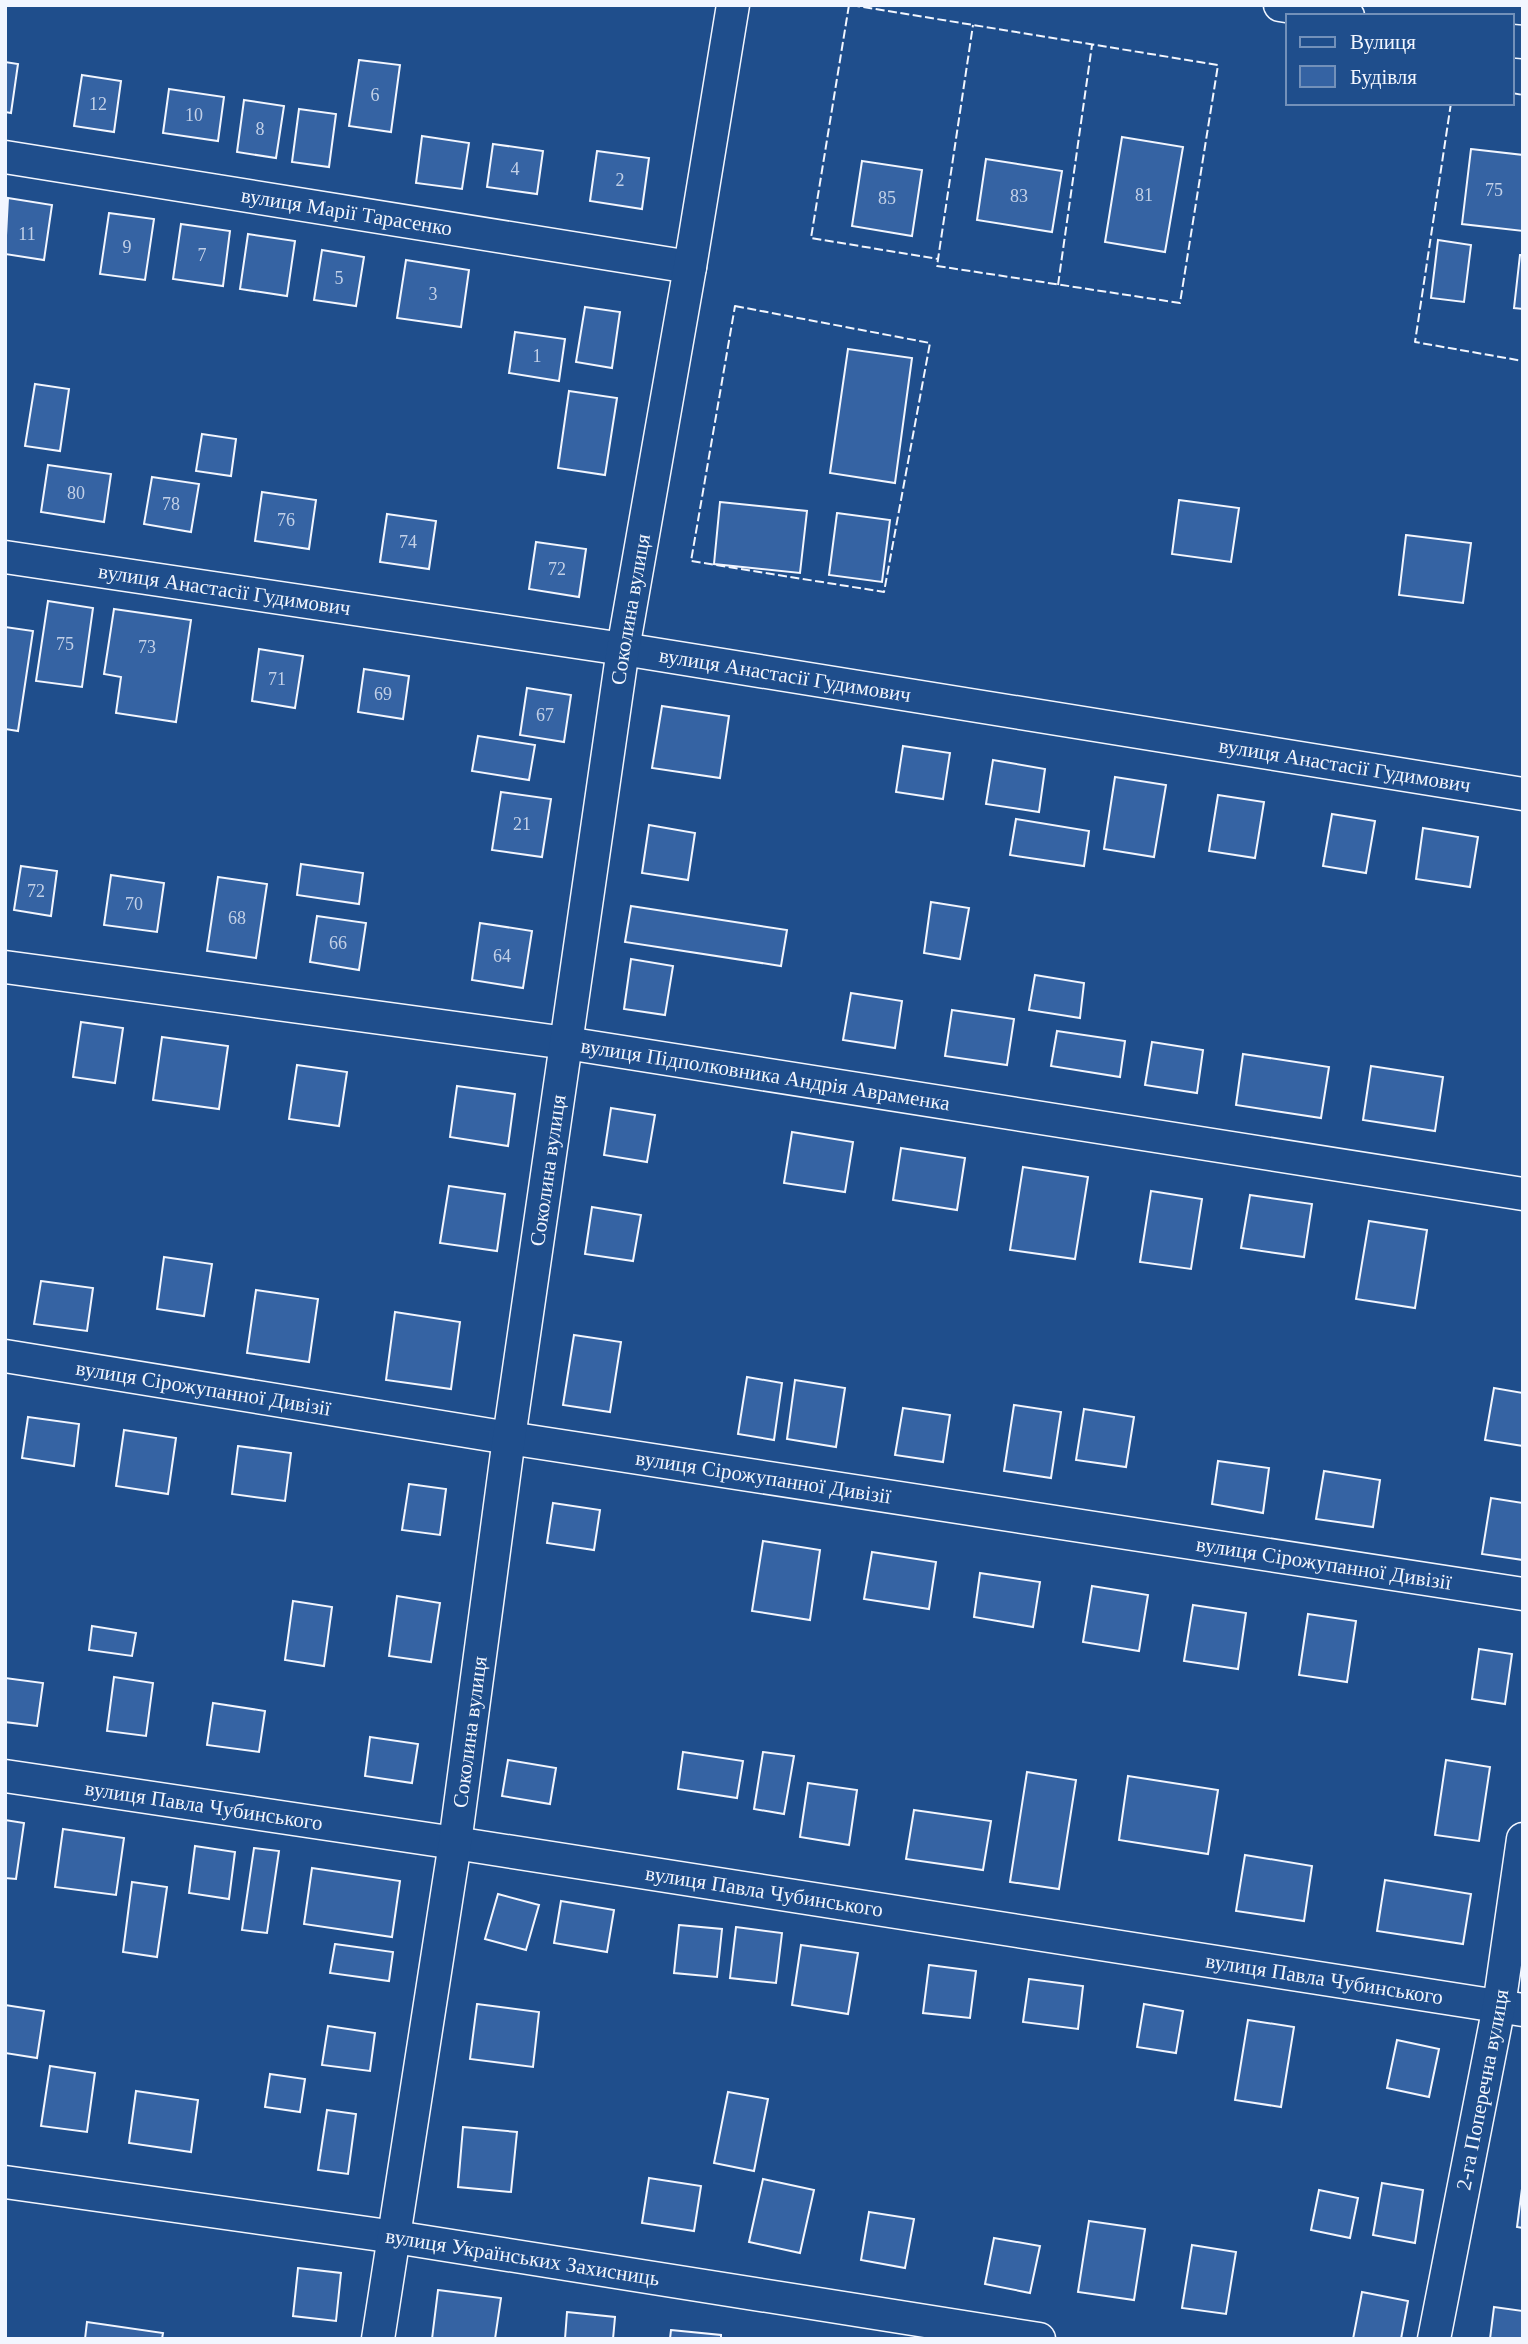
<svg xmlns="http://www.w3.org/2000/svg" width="1528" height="2344" viewBox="0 0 1528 2344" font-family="'Times New Roman',serif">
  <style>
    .building { fill: #3563a3; stroke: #f2f6ff; stroke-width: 2 }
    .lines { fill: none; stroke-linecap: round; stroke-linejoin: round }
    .street-casing { stroke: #f2f6ff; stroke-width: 35 }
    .street { stroke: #1f4e8c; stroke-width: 32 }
    .fence { stroke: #f2f6ff; stroke-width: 2; stroke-dasharray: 9 3.5; stroke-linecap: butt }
    .labels { text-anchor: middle; stroke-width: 5; stroke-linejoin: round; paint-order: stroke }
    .number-label { font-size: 18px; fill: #c3d1e8 }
    .street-label { font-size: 21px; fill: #f2f6ff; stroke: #1f4e8c }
  </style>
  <rect width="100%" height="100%" fill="#1f4e8c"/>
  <path class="building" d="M 359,60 L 400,65 L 391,132 L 349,126 Z
    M 5,62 L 18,64 L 11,113 L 5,112 Z
    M 82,75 L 121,81 L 114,132 L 74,126 Z
    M 169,89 L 224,97 L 218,141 L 163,133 Z
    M 244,100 L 284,106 L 276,158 L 237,152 Z
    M 299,109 L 336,114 L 329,167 L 292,162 Z
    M 422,136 L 469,143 L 462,189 L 416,183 Z
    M 1122,137 L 1183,147 L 1165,252 L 1105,242 Z
    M 493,144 L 543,151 L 537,194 L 487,187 Z
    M 1471,149 L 1523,155 L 1523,231 L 1462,224 Z
    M 597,151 L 649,158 L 642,209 L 590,201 Z
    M 986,159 L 1062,171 L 1052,232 L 977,220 Z
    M 862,161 L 922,170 L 912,236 L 852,226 Z
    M 8,198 L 52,205 L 44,260 L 5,254 Z
    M 109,213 L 154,219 L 145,280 L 100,274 Z
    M 181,224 L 230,231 L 223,286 L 173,279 Z
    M 248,234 L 295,241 L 287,296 L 240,289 Z
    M 1438,240 L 1471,245 L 1464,302 L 1431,298 Z
    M 322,250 L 364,257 L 356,306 L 314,300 Z
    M 1520,255 L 1523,255 L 1523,309 L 1514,308 Z
    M 406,260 L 469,270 L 461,327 L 397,318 Z
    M 585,307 L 620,312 L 612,368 L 576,362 Z
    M 515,332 L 565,339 L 559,381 L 509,373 Z
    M 848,349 L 912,358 L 895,483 L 830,473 Z
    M 35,384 L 69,389 L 60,451 L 25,446 Z
    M 569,391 L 617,398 L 605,475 L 558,468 Z
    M 202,434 L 236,439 L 231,476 L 196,471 Z
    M 48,465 L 111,474 L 104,522 L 41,512 Z
    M 152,477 L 199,484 L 191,532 L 144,524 Z
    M 262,492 L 316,500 L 309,549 L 255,541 Z
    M 1179,500 L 1239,508 L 1231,562 L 1172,554 Z
    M 720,502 L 807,511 L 800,573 L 714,564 Z
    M 837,513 L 890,520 L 882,582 L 829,575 Z
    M 387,514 L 436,521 L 429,569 L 380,562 Z
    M 1406,535 L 1471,543 L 1463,603 L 1399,595 Z
    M 536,542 L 586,549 L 579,597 L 529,589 Z
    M 48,601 L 93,608 L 82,687 L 36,681 Z
    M 114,609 L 191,620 L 176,722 L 116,713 L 121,677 L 104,674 Z
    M 5,627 L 33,631 L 18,731 L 5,729 Z
    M 259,649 L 303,656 L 295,708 L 252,701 Z
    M 364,669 L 409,676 L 403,719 L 358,712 Z
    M 527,688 L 571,695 L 564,742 L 520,735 Z
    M 662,706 L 729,716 L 720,778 L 652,768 Z
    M 478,736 L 535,745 L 529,780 L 472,771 Z
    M 903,746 L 950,753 L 943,799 L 896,792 Z
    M 993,760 L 1045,769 L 1039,812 L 986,804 Z
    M 1115,777 L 1166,785 L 1154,857 L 1104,849 Z
    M 501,792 L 551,799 L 542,857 L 492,850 Z
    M 1218,795 L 1264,802 L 1255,858 L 1209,851 Z
    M 1332,814 L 1375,821 L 1366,873 L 1323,866 Z
    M 1016,819 L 1089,831 L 1084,866 L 1010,855 Z
    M 649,825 L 695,833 L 688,880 L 642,873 Z
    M 1423,828 L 1478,837 L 1470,887 L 1416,879 Z
    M 301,864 L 363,873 L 359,904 L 297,895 Z
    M 21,866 L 57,871 L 51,916 L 14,910 Z
    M 111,875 L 164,883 L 157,932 L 104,925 Z
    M 218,877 L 267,884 L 256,958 L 207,951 Z
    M 931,902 L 969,908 L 960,959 L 924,953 Z
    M 631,906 L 787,930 L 781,966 L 625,942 Z
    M 317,916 L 366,923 L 359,970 L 310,962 Z
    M 480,923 L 532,931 L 523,988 L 472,980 Z
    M 631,959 L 673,966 L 665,1015 L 624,1009 Z
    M 1035,975 L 1084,983 L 1080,1018 L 1029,1010 Z
    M 851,993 L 902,1001 L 895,1048 L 843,1040 Z
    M 952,1010 L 1014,1019 L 1007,1065 L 945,1056 Z
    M 81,1022 L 123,1028 L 115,1083 L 73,1077 Z
    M 1057,1031 L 1125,1041 L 1120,1077 L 1051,1066 Z
    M 162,1037 L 228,1046 L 219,1109 L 153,1100 Z
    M 1152,1042 L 1203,1050 L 1197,1093 L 1145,1085 Z
    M 1243,1054 L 1329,1067 L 1321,1118 L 1236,1105 Z
    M 297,1065 L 347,1072 L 339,1126 L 289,1119 Z
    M 1371,1066 L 1443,1077 L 1435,1131 L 1363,1120 Z
    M 457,1086 L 515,1094 L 508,1146 L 450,1137 Z
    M 611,1108 L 655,1115 L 647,1162 L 604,1155 Z
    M 792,1132 L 853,1142 L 845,1192 L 784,1183 Z
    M 901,1148 L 965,1158 L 957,1210 L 893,1200 Z
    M 1023,1167 L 1088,1177 L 1075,1259 L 1010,1250 Z
    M 449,1186 L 505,1194 L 497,1251 L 440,1243 Z
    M 1151,1191 L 1202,1199 L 1191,1269 L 1140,1262 Z
    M 1250,1195 L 1312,1204 L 1304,1257 L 1241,1248 Z
    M 592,1207 L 641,1215 L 633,1261 L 585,1254 Z
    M 1369,1221 L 1427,1230 L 1415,1308 L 1356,1299 Z
    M 164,1257 L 212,1264 L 204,1316 L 157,1309 Z
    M 41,1281 L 93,1288 L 87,1331 L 34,1324 Z
    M 256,1290 L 318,1299 L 309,1362 L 247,1353 Z
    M 395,1312 L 460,1322 L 451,1389 L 386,1380 Z
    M 574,1335 L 621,1342 L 610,1412 L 563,1405 Z
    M 747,1377 L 782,1383 L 774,1440 L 738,1434 Z
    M 795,1380 L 845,1388 L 836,1447 L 787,1439 Z
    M 1494,1388 L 1523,1393 L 1523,1446 L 1485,1440 Z
    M 1014,1405 L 1061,1412 L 1051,1478 L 1004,1471 Z
    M 903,1408 L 950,1415 L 943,1462 L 895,1455 Z
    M 1084,1409 L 1134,1417 L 1126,1467 L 1076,1460 Z
    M 28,1417 L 79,1424 L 74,1466 L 22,1458 Z
    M 124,1430 L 176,1438 L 168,1494 L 116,1486 Z
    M 238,1446 L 291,1453 L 285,1501 L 232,1494 Z
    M 1218,1461 L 1269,1468 L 1263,1513 L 1212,1504 Z
    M 1324,1471 L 1380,1480 L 1373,1527 L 1316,1519 Z
    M 409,1484 L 446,1489 L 440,1535 L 402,1530 Z
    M 1491,1498 L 1523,1503 L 1523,1560 L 1482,1554 Z
    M 553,1503 L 600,1510 L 594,1550 L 547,1543 Z
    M 763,1541 L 820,1550 L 810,1620 L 752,1611 Z
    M 872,1552 L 936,1562 L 929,1609 L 864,1599 Z
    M 980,1573 L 1040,1582 L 1033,1627 L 974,1617 Z
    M 1092,1586 L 1148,1595 L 1139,1651 L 1083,1642 Z
    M 397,1596 L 440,1603 L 431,1662 L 389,1656 Z
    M 293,1601 L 332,1607 L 324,1666 L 285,1660 Z
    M 1193,1605 L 1246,1613 L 1238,1669 L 1184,1661 Z
    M 1308,1614 L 1356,1621 L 1347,1682 L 1299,1675 Z
    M 92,1626 L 136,1633 L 132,1656 L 89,1650 Z
    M 1479,1649 L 1512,1654 L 1505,1704 L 1472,1699 Z
    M 114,1677 L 153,1683 L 146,1736 L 107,1731 Z
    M 5,1678 L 43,1683 L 37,1726 L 5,1722 Z
    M 213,1703 L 265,1711 L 259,1752 L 207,1745 Z
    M 370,1737 L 418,1744 L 412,1783 L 365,1776 Z
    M 683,1752 L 743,1761 L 737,1798 L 678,1789 Z
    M 763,1752 L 794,1756 L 784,1814 L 754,1809 Z
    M 508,1760 L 556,1768 L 550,1804 L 502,1796 Z
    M 1446,1760 L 1490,1767 L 1479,1841 L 1435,1835 Z
    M 1027,1772 L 1076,1780 L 1059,1889 L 1010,1882 Z
    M 1128,1776 L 1218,1790 L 1208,1854 L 1119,1840 Z
    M 808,1783 L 857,1790 L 849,1845 L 800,1837 Z
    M 914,1810 L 991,1821 L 983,1870 L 906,1859 Z
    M 5,1820 L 24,1823 L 16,1879 L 5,1878 Z
    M 63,1829 L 124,1838 L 116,1895 L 55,1887 Z
    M 195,1846 L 235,1852 L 229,1899 L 189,1893 Z
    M 254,1848 L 279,1851 L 267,1933 L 242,1930 Z
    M 1245,1855 L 1312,1866 L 1304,1921 L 1236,1911 Z
    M 312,1868 L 400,1881 L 392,1937 L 304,1924 Z
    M 1385,1880 L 1471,1894 L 1463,1944 L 1377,1931 Z
    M 132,1882 L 167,1887 L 157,1957 L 123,1952 Z
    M 498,1894 L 539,1905 L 526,1950 L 485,1939 Z
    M 561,1901 L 614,1910 L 607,1952 L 554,1943 Z
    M 679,1925 L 722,1929 L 717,1977 L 674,1973 Z
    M 736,1927 L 782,1933 L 776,1983 L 730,1978 Z
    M 335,1944 L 393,1952 L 389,1981 L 330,1973 Z
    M 801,1945 L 858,1953 L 848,2014 L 792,2005 Z
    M 929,1965 L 976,1971 L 970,2018 L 923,2013 Z
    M 1029,1979 L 1083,1986 L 1078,2029 L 1023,2022 Z
    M 477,2004 L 539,2012 L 533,2067 L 470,2059 Z
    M 1144,2004 L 1183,2011 L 1176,2053 L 1137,2047 Z
    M 5,2005 L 44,2011 L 37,2058 L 5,2053 Z
    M 1248,2020 L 1294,2027 L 1281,2107 L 1235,2100 Z
    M 328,2026 L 375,2033 L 370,2071 L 322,2065 Z
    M 1397,2040 L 1439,2049 L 1429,2097 L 1387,2088 Z
    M 50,2066 L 95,2073 L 87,2132 L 41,2126 Z
    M 270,2074 L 305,2079 L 300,2112 L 265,2107 Z
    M 136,2091 L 198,2100 L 191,2152 L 129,2143 Z
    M 728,2092 L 768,2099 L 754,2171 L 714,2163 Z
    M 327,2110 L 356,2114 L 348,2174 L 318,2170 Z
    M 463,2127 L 517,2132 L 511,2192 L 458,2187 Z
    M 649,2178 L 701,2186 L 694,2231 L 642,2223 Z
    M 763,2179 L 814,2190 L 800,2253 L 749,2242 Z
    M 1523,2181 L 1523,2228 L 1517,2227 Z
    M 1382,2183 L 1423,2190 L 1415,2243 L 1373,2235 Z
    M 1319,2190 L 1358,2198 L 1350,2238 L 1311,2230 Z
    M 869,2212 L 914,2219 L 905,2268 L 861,2260 Z
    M 1089,2221 L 1145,2229 L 1134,2300 L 1078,2292 Z
    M 994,2238 L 1040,2246 L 1030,2293 L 985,2284 Z
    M 1192,2245 L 1236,2252 L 1226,2314 L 1182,2308 Z
    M 298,2268 L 341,2273 L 336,2321 L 293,2316 Z
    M 438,2290 L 501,2298 L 495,2339 L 432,2339 Z
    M 1362,2292 L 1408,2301 L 1401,2339 L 1353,2339 Z
    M 1494,2307 L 1523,2311 L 1523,2339 L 1490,2339 Z
    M 567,2312 L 615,2317 L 613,2339 L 565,2339 Z
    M 87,2322 L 163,2333 L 162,2339 L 85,2339 Z
    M 671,2330 L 721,2335 L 721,2339 L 670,2339 Z"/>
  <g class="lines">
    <g class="street-casing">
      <g id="street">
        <path d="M 1280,5 L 1348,16"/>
        <path d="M 1512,41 L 1523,42"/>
        <path id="s1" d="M 5,157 L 690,267"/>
        <path id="s2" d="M 5,557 L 623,649 L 1523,794"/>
        <path id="s3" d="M 5,967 L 566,1043 L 1523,1194"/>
        <path id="s4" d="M 5,1356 L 509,1438 L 1523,1594"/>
        <path id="s5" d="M 5,1776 L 455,1843 L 1523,2010"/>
        <path id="s6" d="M 5,2182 L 395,2237 L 1039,2339"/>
        <path id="s7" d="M 378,2339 L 455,1843 L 509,1438 L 623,649 L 690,267 L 733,5"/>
        <path id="s8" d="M 1434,2339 L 1499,2006 L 1523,1839"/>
      </g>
    </g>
    <use href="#street" class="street"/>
    <path class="fence" d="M 849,5 L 811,238 L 938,259
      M 851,5 L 1218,65 L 1180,303 L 937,266 L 973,25
      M 1512,93 L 1523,95
      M 1451,103 L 1415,342 L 1523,361
      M 1058,285 L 1092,45
      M 735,306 L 930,343 L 884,592 L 691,561 Z"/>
  </g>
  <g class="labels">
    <g class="number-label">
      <text x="375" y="101">6</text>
      <text x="98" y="110">12</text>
      <text x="194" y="121">10</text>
      <text x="260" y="135">8</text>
      <text x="515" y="175">4</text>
      <text x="620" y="186">2</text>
      <text x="1494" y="196">75</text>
      <text x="1144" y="201">81</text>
      <text x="1019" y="202">83</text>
      <text x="887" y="204">85</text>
      <text x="27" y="240">11</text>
      <text x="127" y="253">9</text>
      <text x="202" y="261">7</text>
      <text x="339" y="284">5</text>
      <text x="433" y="300">3</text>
      <text x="537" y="362">1</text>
      <text x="76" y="499">80</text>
      <text x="171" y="510">78</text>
      <text x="286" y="526">76</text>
      <text x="408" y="548">74</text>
      <text x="557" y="575">72</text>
      <text x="65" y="650">75</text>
      <text x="147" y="653">73</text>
      <text x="277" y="685">71</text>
      <text x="383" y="700">69</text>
      <text x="545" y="721">67</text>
      <text x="522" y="830">21</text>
      <text x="36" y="897">72</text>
      <text x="134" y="910">70</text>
      <text x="237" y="924">68</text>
      <text x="338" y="949">66</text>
      <text x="502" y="962">64</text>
    </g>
    <g class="street-label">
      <text dy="7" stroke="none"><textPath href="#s1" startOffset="346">вулиця Марії Тарасенко</textPath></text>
      <text dy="7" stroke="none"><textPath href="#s2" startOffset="222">вулиця Анастасії Гудимович</textPath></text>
      <text dy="7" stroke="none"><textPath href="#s7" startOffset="1748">Соколина вулиця</textPath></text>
      <text dy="7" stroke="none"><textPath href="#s2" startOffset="789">вулиця Анастасії Гудимович</textPath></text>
      <text dy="7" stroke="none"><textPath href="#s2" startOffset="1356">вулиця Анастасії Гудимович</textPath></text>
      <text dy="7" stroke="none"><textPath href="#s3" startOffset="768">вулиця Підполковника Андрія Авраменка</textPath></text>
      <text dy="7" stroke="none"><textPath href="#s7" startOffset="1181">Соколина вулиця</textPath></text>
      <text dy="7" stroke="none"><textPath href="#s4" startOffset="201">вулиця Сірожупанної Дивізії</textPath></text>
      <text dy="7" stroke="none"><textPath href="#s4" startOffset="768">вулиця Сірожупанної Дивізії</textPath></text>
      <text dy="7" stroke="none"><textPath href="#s4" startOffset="1335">вулиця Сірожупанної Дивізії</textPath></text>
      <text dy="7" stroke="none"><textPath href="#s7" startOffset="614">Соколина вулиця</textPath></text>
      <text dy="7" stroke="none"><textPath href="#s5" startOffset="201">вулиця Павла Чубинського</textPath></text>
      <text dy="7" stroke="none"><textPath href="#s5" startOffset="768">вулиця Павла Чубинського</textPath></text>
      <text dy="7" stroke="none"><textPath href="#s5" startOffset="1335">вулиця Павла Чубинського</textPath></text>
      <text dy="7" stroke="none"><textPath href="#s8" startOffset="254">2-га Поперечна вулиця</textPath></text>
      <text dy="7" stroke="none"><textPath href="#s6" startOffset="523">вулиця Українських Захисниць</textPath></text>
    </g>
  </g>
  <rect width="1528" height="2344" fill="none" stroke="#f2f6ff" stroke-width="14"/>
  <rect x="1286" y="14" width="228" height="91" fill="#1f4e8c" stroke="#7391ba" stroke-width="2"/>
  <rect x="1300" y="37" width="35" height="10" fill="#1f4e8c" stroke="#7391ba" stroke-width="2"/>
  <text x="1350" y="49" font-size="21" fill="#f2f6ff">Вулиця</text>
  <rect x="1300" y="66" width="35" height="21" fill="#3563a3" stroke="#7391ba" stroke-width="2"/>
  <text x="1350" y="84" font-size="21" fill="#f2f6ff">Будівля</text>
</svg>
